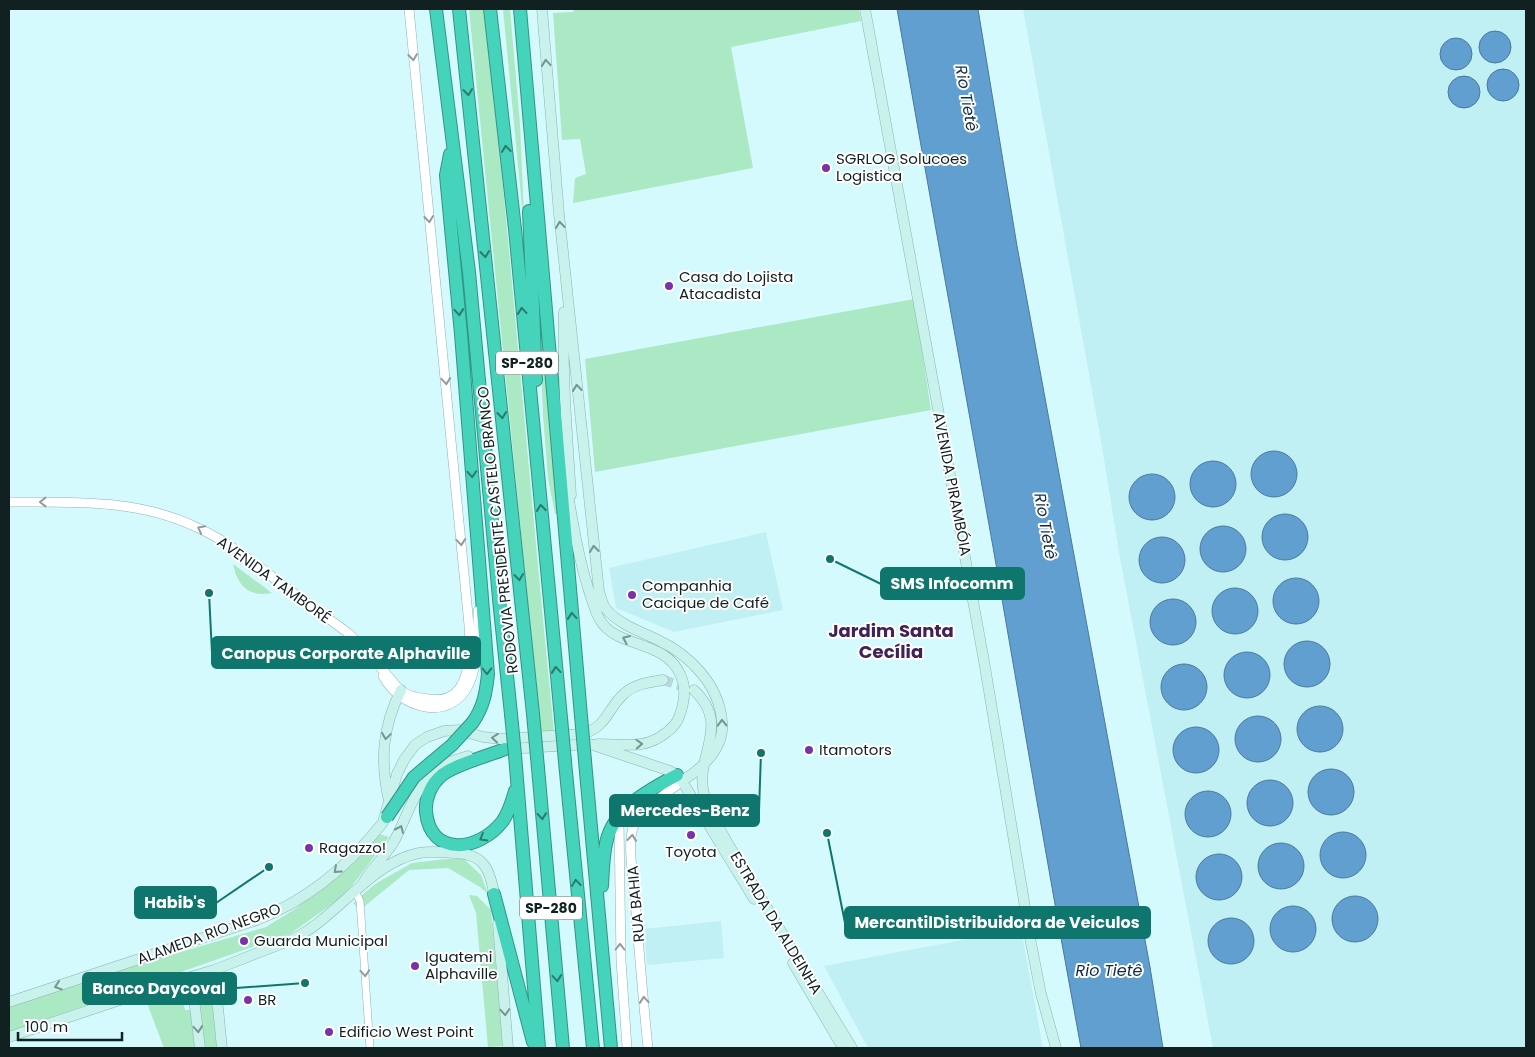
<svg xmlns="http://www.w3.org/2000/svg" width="1535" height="1057" viewBox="0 0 1535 1057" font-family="Poppins,sans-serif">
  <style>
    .built { fill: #c0f0f3 }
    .green { fill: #abe8c4 }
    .water { fill: #619fd1; stroke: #49799c }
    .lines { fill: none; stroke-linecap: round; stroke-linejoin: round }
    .secondary-tunnel { stroke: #b8d9dc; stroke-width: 10; stroke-dasharray: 10 5; stroke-linecap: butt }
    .minor-casing { stroke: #8eb2b5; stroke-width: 8 }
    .tertiary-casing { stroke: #8eb2b5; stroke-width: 10 }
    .secondary-casing { stroke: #8eb2b5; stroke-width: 11 }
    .motorway-casing { stroke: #339486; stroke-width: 14 }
    .minor { stroke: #fff; stroke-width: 7 }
    .tertiary { stroke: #fff; stroke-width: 9 }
    .secondary { stroke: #c8f2eb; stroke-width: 10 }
    .motorway { stroke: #46d3bc; stroke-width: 12 }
    .motorway-bridge-casing { stroke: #339486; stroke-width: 14; stroke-linecap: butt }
    .motorway-bridge { stroke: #46d3bc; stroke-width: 12 }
    .oneway { stroke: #949b9b }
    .oneway2 { stroke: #769490 }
    .oneway3 { stroke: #2c7a6e }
    .poi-dot { fill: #7a33a6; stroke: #fff; stroke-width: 2 }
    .labels { text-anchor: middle; stroke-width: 4; stroke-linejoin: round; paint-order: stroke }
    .shield { fill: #fff; stroke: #586364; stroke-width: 1 }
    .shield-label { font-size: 14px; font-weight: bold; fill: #112021 }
    .poi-label { font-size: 15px; fill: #112021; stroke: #fff; text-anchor: start }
    .street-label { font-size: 15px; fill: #112021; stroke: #fff }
    .water-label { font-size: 16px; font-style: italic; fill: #102c41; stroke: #fff }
    .quarter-label { font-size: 18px; font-weight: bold; fill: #422159; stroke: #fff }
    .leader { fill: none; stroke: #0f766e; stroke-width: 2 }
    .callout-dot { fill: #0f766e; stroke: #fff; stroke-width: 2 }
    .callout { fill: #0f766e; stroke: #0f766e; stroke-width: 2 }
    .callout-label { font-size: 16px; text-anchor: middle; font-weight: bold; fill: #fff }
  </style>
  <rect width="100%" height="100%" fill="#d5fafd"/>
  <path class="built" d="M 1023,9 L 1526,9 L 1526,1048 L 1213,1048 L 1120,558 L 1100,435 Z
    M 766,532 L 783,610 L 674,632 L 616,608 L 609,568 Z
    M 721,921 L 724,958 L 647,965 L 644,929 Z
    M 1021,929 L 1043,1048 L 868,1048 L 824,966 Z"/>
  <path class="green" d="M 469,9 L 486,9 C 510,250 530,491 554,732 L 541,734 Z
    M 503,9 L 510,9 L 520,124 L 525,238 Z
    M 574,9 L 859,9 L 861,21 L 731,47 L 753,168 L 573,203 L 575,178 L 586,174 L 580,139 L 562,140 L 553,13 L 573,12 Z
    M 534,193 L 559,514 L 555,514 L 548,478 L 543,416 Z
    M 914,299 L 931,410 L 595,472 L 585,359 Z
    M 233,564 L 272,593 C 249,598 237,585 233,564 Z
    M 379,834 L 389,837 L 346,894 L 290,934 L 9,1032 L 9,1002 L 266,927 L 295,909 L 340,872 Z
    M 445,859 L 464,859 L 481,875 L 488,894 L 480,887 L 448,868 L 409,870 L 360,910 L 353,903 L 375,884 L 412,863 Z
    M 469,895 L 477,896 L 491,910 L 503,1046 L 488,1047 L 476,913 Z
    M 175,991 L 182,995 L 185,1010 L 192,1010 L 195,1048 L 164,1048 L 147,1003 Z
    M 214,999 L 219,1048 L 203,1048 L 200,1002 L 202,1000 Z"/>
  <path class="water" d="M 897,9 L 978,9 L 1017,246 L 1150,967 L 1163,1048 L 1081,1048 C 1050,881 1022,714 993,547 C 961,367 928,188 897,9 Z
    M1479 47a16 16 0 1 1 32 0a16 16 0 1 1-32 0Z
    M1440 54a16 16 0 1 1 32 0a16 16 0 1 1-32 0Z
    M1487 85a16 16 0 1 1 32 0a16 16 0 1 1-32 0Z
    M1448 92a16 16 0 1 1 32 0a16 16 0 1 1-32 0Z
    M1251 474a23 23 0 1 1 46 0a23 23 0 1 1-46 0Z
    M1190 484a23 23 0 1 1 46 0a23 23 0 1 1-46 0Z
    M1129 497a23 23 0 1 1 46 0a23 23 0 1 1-46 0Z
    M1262 537a23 23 0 1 1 46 0a23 23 0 1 1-46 0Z
    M1200 549a23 23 0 1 1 46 0a23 23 0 1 1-46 0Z
    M1139 560a23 23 0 1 1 46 0a23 23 0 1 1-46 0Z
    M1273 601a23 23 0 1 1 46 0a23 23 0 1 1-46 0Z
    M1212 611a23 23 0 1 1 46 0a23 23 0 1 1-46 0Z
    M1150 622a23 23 0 1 1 46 0a23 23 0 1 1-46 0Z
    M1284 664a23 23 0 1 1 46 0a23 23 0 1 1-46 0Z
    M1224 675a23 23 0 1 1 46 0a23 23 0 1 1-46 0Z
    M1161 687a23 23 0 1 1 46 0a23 23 0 1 1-46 0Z
    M1297 729a23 23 0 1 1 46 0a23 23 0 1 1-46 0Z
    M1235 739a23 23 0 1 1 46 0a23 23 0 1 1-46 0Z
    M1173 750a23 23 0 1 1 46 0a23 23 0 1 1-46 0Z
    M1308 792a23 23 0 1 1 46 0a23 23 0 1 1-46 0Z
    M1247 803a23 23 0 1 1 46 0a23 23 0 1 1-46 0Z
    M1185 814a23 23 0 1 1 46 0a23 23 0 1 1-46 0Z
    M1320 855a23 23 0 1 1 46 0a23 23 0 1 1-46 0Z
    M1258 866a23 23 0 1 1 46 0a23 23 0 1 1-46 0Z
    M1196 877a23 23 0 1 1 46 0a23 23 0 1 1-46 0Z
    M1332 919a23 23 0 1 1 46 0a23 23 0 1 1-46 0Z
    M1270 929a23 23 0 1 1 46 0a23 23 0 1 1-46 0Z
    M1208 941a23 23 0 1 1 46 0a23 23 0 1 1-46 0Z"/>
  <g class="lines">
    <path class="secondary-tunnel" d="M 663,680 L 694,690"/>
    <g class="minor-casing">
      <path id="minor" d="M 355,891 L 360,901 L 370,1048"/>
    </g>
    <g class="tertiary-casing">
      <path id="tertiary" d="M 9,502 C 72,502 137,499 196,527 C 225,540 250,559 275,579 C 299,597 324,615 348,633 C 363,646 375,661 387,675 C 392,680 397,688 403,692 C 410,697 420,698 429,699 C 472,706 470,654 469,625 L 409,9
        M 383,676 C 400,709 451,723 469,684 C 479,662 478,634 478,611
        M 621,817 L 619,822 L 621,960 L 627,1048
        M 648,1048 C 643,999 639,950 635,900 C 634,882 627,844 633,828 C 642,808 666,794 682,781"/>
    </g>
    <g class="secondary-casing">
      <path id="secondary" d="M 865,9 L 984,661 L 1031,943 L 1041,994 L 1056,1048
        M 564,312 C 562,373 567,434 571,495
        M 567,487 C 572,521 578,555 588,588 C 592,599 594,610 600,620 C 617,649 666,639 681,676 C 687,690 684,704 679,717 C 677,723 672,728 667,732 C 646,750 624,744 598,744
        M 694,690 C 734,728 690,758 706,800 C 720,834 741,865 760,896 C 790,947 821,997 852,1048
        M 507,749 L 590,744 L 670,771 L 677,775 L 682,781 C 704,767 725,748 722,721 C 719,685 690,655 658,640 C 640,631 620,625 606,609 C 602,604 601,597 599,591 L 559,214 L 542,9
        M 682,781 L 754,899
        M 389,801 C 380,761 382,728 401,690
        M 363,883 C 371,869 384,857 393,843 C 410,814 415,776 450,762 C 456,760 462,758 468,756
        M 498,924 L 508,1048
        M 793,963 L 843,1048
        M 214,970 L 213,985 L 218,1008 L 222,1048
        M 180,980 L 192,991 L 194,999 L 200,1048
        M 192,991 L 200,986 L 213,985
        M 9,1002 L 257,920 C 305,901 347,867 380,826 L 383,822 L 397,774 L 404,760 L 415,745 L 427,737 L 444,731 L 459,730 L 483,737 L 501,739 L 583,734 C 609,725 607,708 625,693 C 635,684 650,682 663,680
        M 9,1037 L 180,980 L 214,970 L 291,940 C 336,919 371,862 419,853 C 429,851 442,852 453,853 C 485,853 491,871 495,900"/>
    </g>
    <g class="motorway-casing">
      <path id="motorway" d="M 436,9 L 469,272 L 500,609 L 511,714
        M 459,9 L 533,714
        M 490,9 L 515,229 L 561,718
        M 520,9 L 581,716
        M 450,154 L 446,175 L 447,186 L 461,334 L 488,674 C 486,692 484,706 473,722
        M 529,211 L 536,380
        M 505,749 C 488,756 456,764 442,775 C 431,784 425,798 426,812 C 431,858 479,851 502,822 C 509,813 512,801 515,791
        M 515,755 L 539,1048
        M 585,761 L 611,1048
        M 565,762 L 593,1048
        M 538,768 L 563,1048
        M 602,886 C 603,869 603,851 608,836 C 618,806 651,789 677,775
        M 494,894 L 533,1042"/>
    </g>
    <use href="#minor" class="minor"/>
    <use href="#tertiary" class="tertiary"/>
    <use href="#secondary" class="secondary"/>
    <use href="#motorway" class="motorway"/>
    <g class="motorway-bridge-casing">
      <path id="motorway-bridge" d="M 511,714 L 515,755
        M 533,714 L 538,768
        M 581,716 L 585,761
        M 561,718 L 565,762
        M 387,817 L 414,777 L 452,745 L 473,722"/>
    </g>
    <use href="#motorway-bridge" class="motorway-bridge"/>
  </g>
  <defs><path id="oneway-chevron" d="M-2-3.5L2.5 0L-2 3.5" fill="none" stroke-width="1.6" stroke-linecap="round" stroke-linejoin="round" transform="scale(1.25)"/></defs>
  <g class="oneway">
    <use href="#oneway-chevron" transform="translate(413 57) rotate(84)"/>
    <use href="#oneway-chevron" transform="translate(429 219) rotate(84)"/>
    <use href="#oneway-chevron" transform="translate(446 381) rotate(85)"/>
    <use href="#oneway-chevron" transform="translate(43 502) rotate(180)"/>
    <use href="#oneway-chevron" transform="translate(201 529) rotate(-153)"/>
    <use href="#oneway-chevron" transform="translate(461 542) rotate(85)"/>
    <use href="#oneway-chevron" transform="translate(632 838) rotate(-84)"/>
    <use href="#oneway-chevron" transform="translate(620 947) rotate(-90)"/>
    <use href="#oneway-chevron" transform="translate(365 973) rotate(86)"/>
    <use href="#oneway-chevron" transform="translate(644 1000) rotate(-95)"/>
  </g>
  <g class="oneway2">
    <use href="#oneway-chevron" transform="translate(546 63) rotate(-95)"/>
    <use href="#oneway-chevron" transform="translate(560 225) rotate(-96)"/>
    <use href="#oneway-chevron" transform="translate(577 388) rotate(-96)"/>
    <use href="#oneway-chevron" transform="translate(594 549) rotate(-96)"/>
    <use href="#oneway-chevron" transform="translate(626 639) rotate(-157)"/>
    <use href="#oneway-chevron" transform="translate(722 723) rotate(-91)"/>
    <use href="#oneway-chevron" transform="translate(386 736) rotate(98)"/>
    <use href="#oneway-chevron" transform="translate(495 738) rotate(-175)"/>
    <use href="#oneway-chevron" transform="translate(639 744) rotate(-2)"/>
    <use href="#oneway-chevron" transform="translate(400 829) rotate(-66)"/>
    <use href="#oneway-chevron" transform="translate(337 870) rotate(138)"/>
    <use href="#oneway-chevron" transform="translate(58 986) rotate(162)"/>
    <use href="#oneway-chevron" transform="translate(505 1012) rotate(86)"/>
    <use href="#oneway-chevron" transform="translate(198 1029) rotate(85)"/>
  </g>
  <g class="oneway3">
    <use href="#oneway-chevron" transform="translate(468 92) rotate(84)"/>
    <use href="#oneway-chevron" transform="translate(506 149) rotate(-96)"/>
    <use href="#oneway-chevron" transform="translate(485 254) rotate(84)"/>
    <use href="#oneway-chevron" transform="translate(522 311) rotate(-95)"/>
    <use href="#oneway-chevron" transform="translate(459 312) rotate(85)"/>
    <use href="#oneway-chevron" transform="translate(502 415) rotate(84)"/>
    <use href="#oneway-chevron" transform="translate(472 474) rotate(86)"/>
    <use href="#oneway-chevron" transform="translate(541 508) rotate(-96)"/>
    <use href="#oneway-chevron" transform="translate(519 577) rotate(84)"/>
    <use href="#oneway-chevron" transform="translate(572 616) rotate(-95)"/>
    <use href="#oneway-chevron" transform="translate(556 670) rotate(-95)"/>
    <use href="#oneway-chevron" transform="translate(487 671) rotate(89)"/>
    <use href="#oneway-chevron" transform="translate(542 816) rotate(85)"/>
    <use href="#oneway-chevron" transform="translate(483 838) rotate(149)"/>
    <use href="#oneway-chevron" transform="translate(576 883) rotate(-96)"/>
    <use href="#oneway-chevron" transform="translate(557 978) rotate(85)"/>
  </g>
  <g class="poi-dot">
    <circle cx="826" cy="168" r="5"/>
    <circle cx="669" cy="286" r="5"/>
    <circle cx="632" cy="595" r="5"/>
    <circle cx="809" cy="750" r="5"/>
    <circle cx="691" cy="835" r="5"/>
    <circle cx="309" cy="848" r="5"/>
    <circle cx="244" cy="941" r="5"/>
    <circle cx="415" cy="966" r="5"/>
    <circle cx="248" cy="1000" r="5"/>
    <circle cx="329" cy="1032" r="5"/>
  </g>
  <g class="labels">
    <g class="shield">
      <rect x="496" y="351.5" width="62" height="23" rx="4"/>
      <rect x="520" y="896.5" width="62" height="23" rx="4"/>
    </g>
    <g class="shield-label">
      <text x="527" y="368">SP-280</text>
      <text x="551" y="913">SP-280</text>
    </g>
    <g class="poi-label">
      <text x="836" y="164">SGRLOG Solucoes<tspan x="836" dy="17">Logistica</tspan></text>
      <text x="679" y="282">Casa do Lojista<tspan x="679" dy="17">Atacadista</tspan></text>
      <text x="642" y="591">Companhia<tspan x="642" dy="17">Cacique de Café</tspan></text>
      <text x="819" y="755">Itamotors</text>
      <text x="319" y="853">Ragazzo!</text>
      <text x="691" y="857" text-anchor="middle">Toyota</text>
      <text x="254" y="946">Guarda Municipal</text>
      <text x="425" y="962">Iguatemi<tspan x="425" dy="17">Alphaville</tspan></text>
      <text x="258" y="1005">BR</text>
      <text x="339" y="1037">Edificio West Point</text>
    </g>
    <g class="street-label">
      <text transform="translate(952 484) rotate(79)" y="5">AVENIDA PIRAMBÓIA</text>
      <text transform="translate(498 530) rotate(-96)" y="5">RODOVIA PRESIDENTE CASTELO BRANCO</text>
      <text transform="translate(274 580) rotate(36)" y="5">AVENIDA TAMBORÉ</text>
      <text transform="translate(636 904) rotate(-95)" y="5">RUA BAHIA</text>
      <text transform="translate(776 923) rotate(59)" y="5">ESTRADA DA ALDEINHA</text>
      <text transform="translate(209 934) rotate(-20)" y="5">ALAMEDA RIO NEGRO</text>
    </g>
    <g class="water-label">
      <text transform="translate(967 98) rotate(80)" y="6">Rio Tietê</text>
      <text transform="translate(1046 526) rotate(80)" y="6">Rio Tietê</text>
      <text x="1109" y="976">Rio Tietê</text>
    </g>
    <g class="quarter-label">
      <text x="891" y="637">Jardim Santa<tspan x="891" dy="21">Cecília</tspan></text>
    </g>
  </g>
  <path class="leader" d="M830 559L881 584M209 593L212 653M761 753L759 811M269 867L216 903M827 833L845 923M305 983L236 988"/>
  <g class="callout-dot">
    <circle cx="830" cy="559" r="5"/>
    <circle cx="209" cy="593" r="5"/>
    <circle cx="761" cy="753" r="5"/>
    <circle cx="269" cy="867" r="5"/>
    <circle cx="827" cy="833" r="5"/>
    <circle cx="305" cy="983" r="5"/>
  </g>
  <g class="callout">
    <rect x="881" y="568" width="143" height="31" rx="5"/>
    <rect x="212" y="637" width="268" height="31" rx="5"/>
    <rect x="610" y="795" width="149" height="31" rx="5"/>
    <rect x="135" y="887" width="81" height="31" rx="5"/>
    <rect x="845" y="907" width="305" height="31" rx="5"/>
    <rect x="83" y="973" width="153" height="31" rx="5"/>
  </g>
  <g class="callout-label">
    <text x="952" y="589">SMS Infocomm</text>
    <text x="346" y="659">Canopus Corporate Alphaville</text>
    <text x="685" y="816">Mercedes-Benz</text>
    <text x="175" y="908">Habib's</text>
    <text x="997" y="928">MercantilDistribuidora de Veiculos</text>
    <text x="159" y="994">Banco Daycoval</text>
  </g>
  <rect width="1535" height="1057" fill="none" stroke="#112021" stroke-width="20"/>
  <path d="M18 1032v8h104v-8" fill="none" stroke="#112021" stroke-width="2.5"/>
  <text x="25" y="1032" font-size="15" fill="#112021" stroke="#ffffff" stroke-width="4" paint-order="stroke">100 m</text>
</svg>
